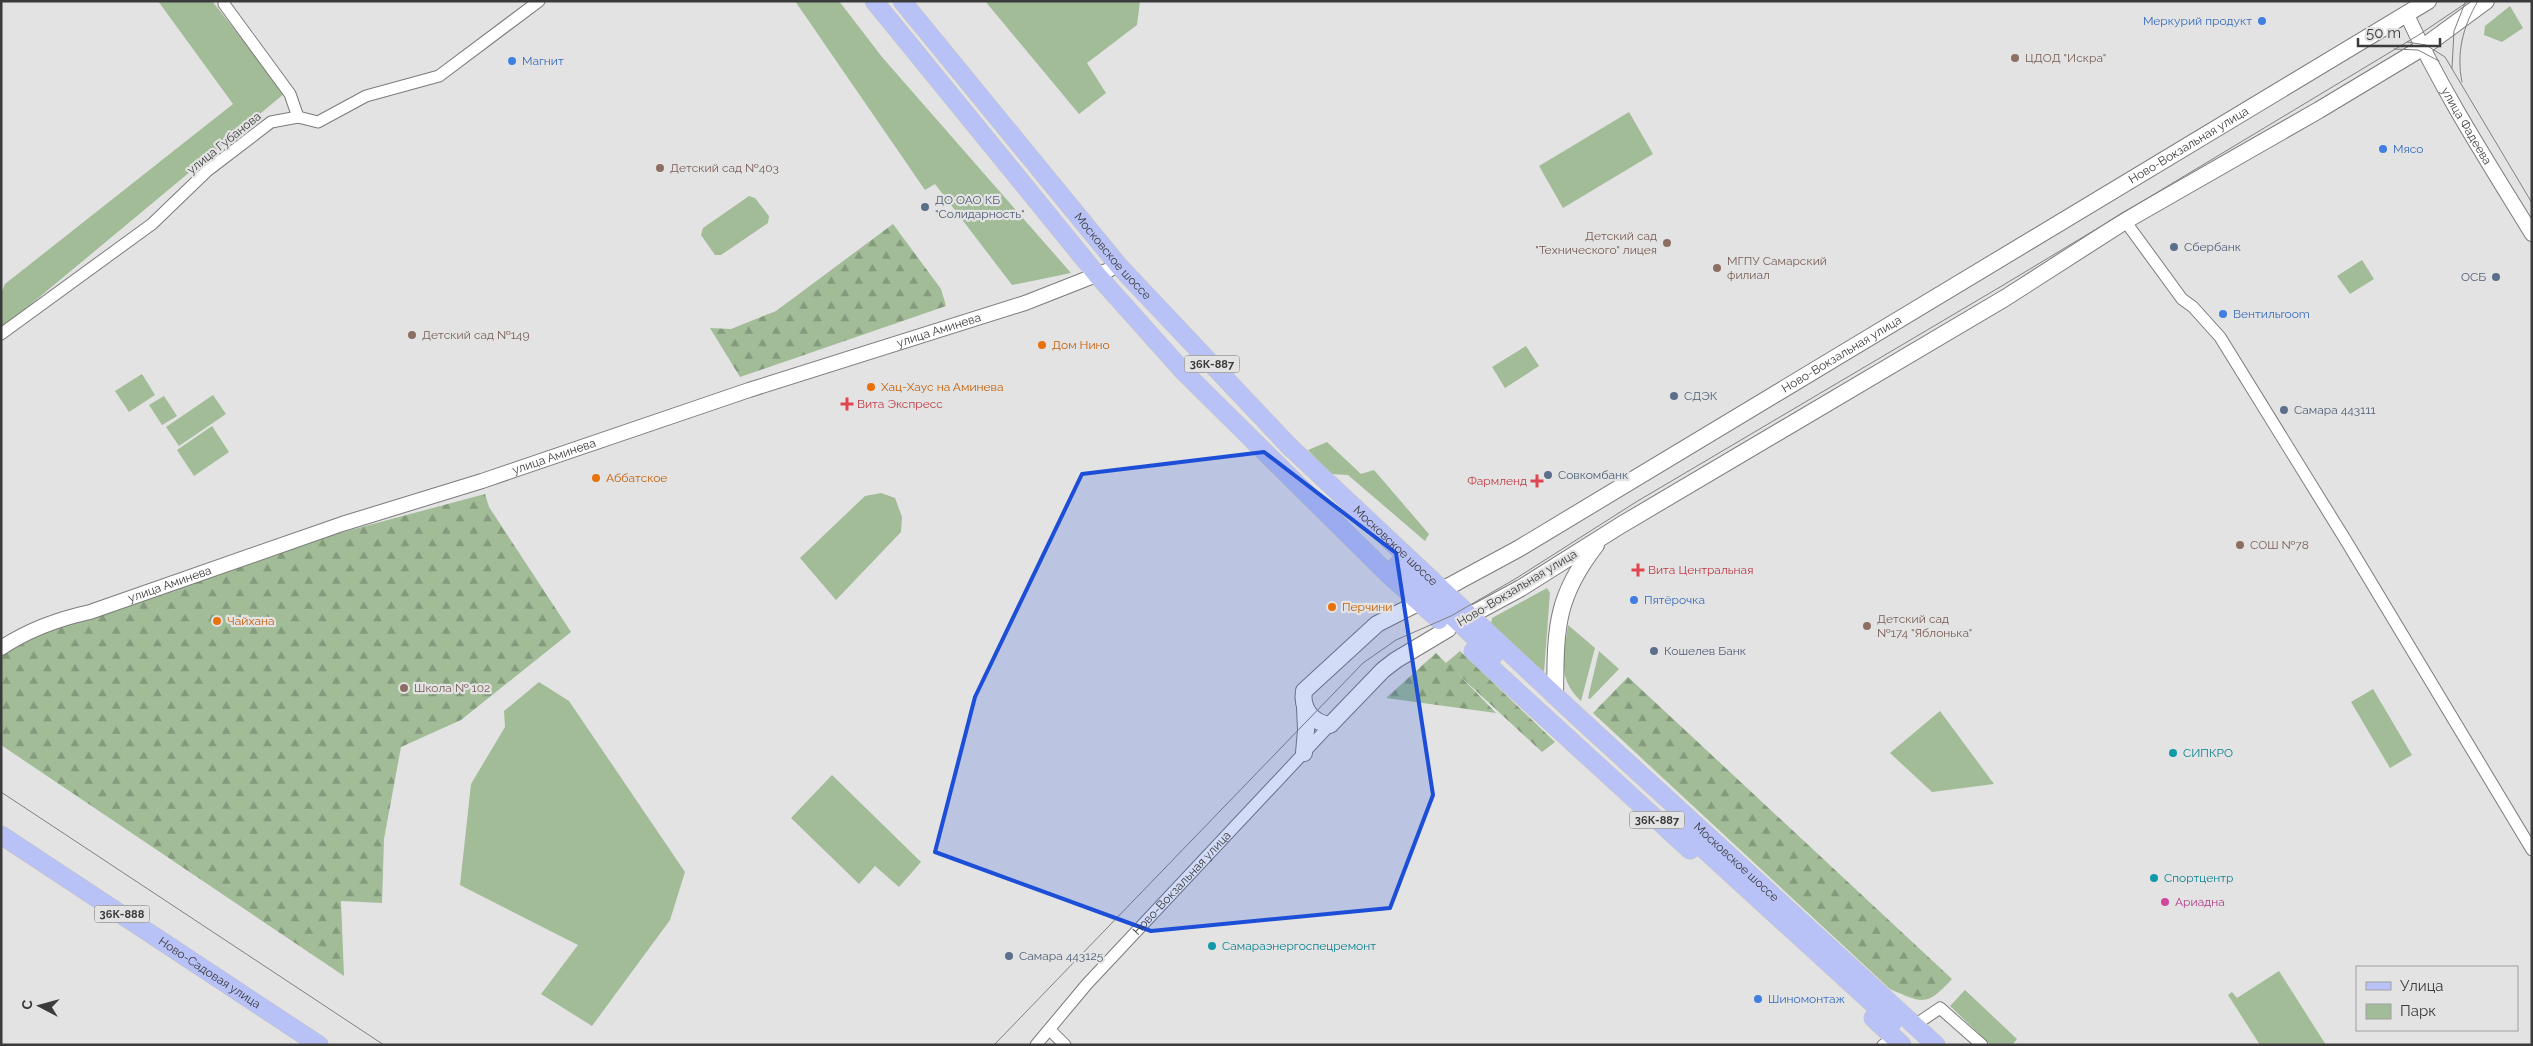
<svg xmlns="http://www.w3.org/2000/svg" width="2533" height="1046" viewBox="0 0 2533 1046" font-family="Raleway,sans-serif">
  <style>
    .green { fill: #a1bc96 }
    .forest { fill: url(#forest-firs) }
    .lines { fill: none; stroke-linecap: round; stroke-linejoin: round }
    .minor-casing { stroke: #7b7b7c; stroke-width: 13 }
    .tertiary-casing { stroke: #7b7b7c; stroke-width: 16 }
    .secondary-casing { stroke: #7b7b7c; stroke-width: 18 }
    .primary-casing { stroke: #c0c0c1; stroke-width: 19 }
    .minor { stroke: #fff; stroke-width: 11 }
    .tertiary { stroke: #fff; stroke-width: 14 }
    .secondary { stroke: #fff; stroke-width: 16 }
    .primary { stroke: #b9c2f6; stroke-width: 18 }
    .tram { stroke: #808081; stroke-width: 1 }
    .marked { fill: #1d4ed8; fill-opacity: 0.2; stroke: #1d4ed8; stroke-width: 4; stroke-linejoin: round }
    .shop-dot { fill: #3f7fe0; stroke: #e3e3e4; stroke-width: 2 }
    .education-dot { fill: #8d6e63; stroke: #e3e3e4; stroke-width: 2 }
    .service-dot { fill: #5c6f8a; stroke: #e3e3e4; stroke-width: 2 }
    .food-dot { fill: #e8710a; stroke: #e3e3e4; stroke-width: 2 }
    .health-dot { fill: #e0444e; stroke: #e3e3e4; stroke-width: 2 }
    .culture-dot { fill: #0f9aa8; stroke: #e3e3e4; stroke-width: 2 }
    .hotel-dot { fill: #d1479c; stroke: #e3e3e4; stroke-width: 2 }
    .labels { text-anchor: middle; stroke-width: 4.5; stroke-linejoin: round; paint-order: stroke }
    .shield { fill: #e3e3e4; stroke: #6d6d6e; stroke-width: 1 }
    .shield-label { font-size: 11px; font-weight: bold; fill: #3b3b3c }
    .shop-label { font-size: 12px; fill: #366cbe; stroke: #e3e3e4; text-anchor: start }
    .education-label { font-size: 12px; fill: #785e54; stroke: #e3e3e4; text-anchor: start }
    .street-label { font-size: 12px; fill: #3b3b3c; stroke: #e3e3e4 }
    .service-label { font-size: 12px; fill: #4e5e75; stroke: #e3e3e4; text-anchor: start }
    .food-label { font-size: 12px; fill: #c56008; stroke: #e3e3e4; text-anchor: start }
    .health-label { font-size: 12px; fill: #be3a42; stroke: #e3e3e4; text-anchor: start }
    .culture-label { font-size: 12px; fill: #0d838f; stroke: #e3e3e4; text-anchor: start }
    .hotel-label { font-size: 12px; fill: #b23c85; stroke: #e3e3e4; text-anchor: start }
  </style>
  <defs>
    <pattern id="forest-firs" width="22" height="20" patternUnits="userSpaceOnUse" patternTransform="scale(1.25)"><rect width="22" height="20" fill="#a1bc96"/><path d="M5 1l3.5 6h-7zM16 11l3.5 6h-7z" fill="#849a7c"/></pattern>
  </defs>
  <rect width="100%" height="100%" fill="#e3e3e4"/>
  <path class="green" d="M 158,1 L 212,1 L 285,93 L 1,329 L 1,294 L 5,284 L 233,104 Z
    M 795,1 L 839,1 L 882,57 L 1071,273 L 1012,285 L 935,184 L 925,190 Z
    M 985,1 L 1140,1 L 1137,25 L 1087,63 L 1106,93 L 1079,114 Z
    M 2510,6 L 2523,28 L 2502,42 L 2484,35 L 2485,26 Z
    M 1629,112 L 1653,154 L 1563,208 L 1539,166 Z
    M 749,196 L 755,198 L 769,216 L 768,223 L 721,255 L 715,255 L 701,235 L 703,228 Z
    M 2362,260 L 2374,279 L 2350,294 L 2337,276 Z
    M 1526,346 L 1539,366 L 1505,388 L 1492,367 Z
    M 142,374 L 155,395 L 129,412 L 115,391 Z
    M 213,395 L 226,414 L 179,446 L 166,427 Z
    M 164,396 L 177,416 L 162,425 L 149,405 Z
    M 212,426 L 229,452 L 194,476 L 177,450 Z
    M 1327,442 L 1361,474 L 1374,470 L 1429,534 L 1425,541 L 1348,475 L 1331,474 L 1308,450 Z
    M 881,493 L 895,498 L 902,517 L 901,532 L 836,600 L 800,558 L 865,496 Z
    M 1547,588 L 1550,593 L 1544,672 L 1491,624 L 1492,618 Z
    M 1568,625 L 1595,648 L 1581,701 C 1556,678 1564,656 1568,625 Z
    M 1599,651 L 1619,669 L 1590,699 L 1588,698 Z
    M 539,682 L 569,701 L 685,872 L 670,920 L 592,1026 L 541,994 L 578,945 L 460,885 L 471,784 L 505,727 L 504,711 Z
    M 2373,689 L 2412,755 L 2390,768 L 2351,702 Z
    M 1940,711 L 1994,784 L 1932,792 L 1890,753 Z
    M 832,775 L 921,862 L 899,887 L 875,866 L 859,884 L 791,818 Z
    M 2279,971 L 2326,1045 L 2260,1045 L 2228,995 L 2232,992 L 2237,998 Z
    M 1965,990 L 2017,1039 L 2012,1045 L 1991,1045 L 1950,1006 Z"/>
  <path class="forest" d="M 893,224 L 941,289 L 946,306 L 740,377 L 710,328 L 731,329 L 776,311 Z
    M 485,494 L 489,507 L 571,632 L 461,720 L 401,747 L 384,839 L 382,903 L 341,901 L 344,976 L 1,745 L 1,648 L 246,558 Z
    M 1460,651 L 1555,742 L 1542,752 L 1459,675 L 1496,713 L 1386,698 L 1436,653 L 1446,663 Z
    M 1628,677 L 1952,979 C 1927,1006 1924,1004 1890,989 L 1593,713 Z"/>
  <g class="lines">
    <g class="minor-casing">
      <g id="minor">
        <path d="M 225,1 L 224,4 L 290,94 L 298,117"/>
        <path d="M 2125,221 L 2182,299 L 2193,307 L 2220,337 L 2348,544 L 2532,850"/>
        <path d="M 1,334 L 152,224 L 207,171 L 271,122 L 298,117 L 318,122 L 366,96 L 439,76 L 539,1"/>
        <path d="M 1915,1025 L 1940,1008 L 1982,1045"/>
        <path d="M 1050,1030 L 1065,1045"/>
        <path id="s1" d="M 1036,1045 L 1087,984 L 1330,725"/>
        <path d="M 1883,1045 L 1895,1038"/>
      </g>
    </g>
    <g class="tertiary-casing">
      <g id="tertiary">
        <path id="s2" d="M 2407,15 C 2442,91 2488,162 2532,234"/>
        <path id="s3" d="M 1,648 C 28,630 58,619 90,612 L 342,524 L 482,481 L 749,390 L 1025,303 L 1109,270"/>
      </g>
    </g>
    <g class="secondary-casing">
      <g id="secondary">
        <path id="s4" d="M 1442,590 L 1518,549 L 2428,1"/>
        <path d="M 1418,603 L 1377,624 L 1304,691 C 1301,708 1312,723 1330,725 L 1383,670 L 1396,660 L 1448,629"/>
        <path d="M 1469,616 L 1521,588 L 1621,525 L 2005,298 L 2125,221 L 2319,110 L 2422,48 L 2486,1"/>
        <path d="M 1555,696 C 1556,630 1554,599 1596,545"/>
        <path d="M 1304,753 L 1306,730 L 1305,707"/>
      </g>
    </g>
    <g class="primary-casing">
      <g id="primary">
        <path d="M 874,1 L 1098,276 L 1182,370 L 1390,576 L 1439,620"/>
        <path id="s5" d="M 902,1 L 1119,266 L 1289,446 L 1579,718 L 1936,1045"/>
        <path d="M 1397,565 L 1494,655"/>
        <path d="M 1473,651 L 1690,850"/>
        <path d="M 1685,832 L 1893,1022"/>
        <path id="s6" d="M 1,835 L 319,1045"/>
        <path d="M 1873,1018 L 1902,1045"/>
      </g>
    </g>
    <use href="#minor" class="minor"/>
    <use href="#tertiary" class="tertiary"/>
    <use href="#secondary" class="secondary"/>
    <use href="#primary" class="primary"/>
    <path class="tram" d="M 2407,42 L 2426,45 L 2445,57 L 2532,203
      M 2394,49 L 2418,50 L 2439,61
      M 2452,68 L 2454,31 L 2465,3
      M 2462,82 C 2456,53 2463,26 2478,1
      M 1,792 L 384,1045
      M 994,1045 L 1363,663 L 1396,640 L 1451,616 L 1515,579 L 1636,502 L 2000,287 L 2417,36 L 2469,1"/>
  </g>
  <path class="marked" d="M 1264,452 L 1396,553 L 1433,795 L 1390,908 L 1151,931 L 935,852 L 975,697 L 1082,474 Z"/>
  <g class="shop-dot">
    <circle cx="2262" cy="21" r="5"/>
    <circle cx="512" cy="61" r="5"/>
    <circle cx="2383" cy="149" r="5"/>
    <circle cx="2223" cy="314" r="5"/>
    <circle cx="1634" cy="600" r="5"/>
    <circle cx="1758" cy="999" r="5"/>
  </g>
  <g class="education-dot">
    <circle cx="2015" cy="58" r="5"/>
    <circle cx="660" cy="168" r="5"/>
    <circle cx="1667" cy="243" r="5"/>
    <circle cx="1717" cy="268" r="5"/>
    <circle cx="412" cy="335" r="5"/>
    <circle cx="2240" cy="545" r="5"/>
    <circle cx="1867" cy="626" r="5"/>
    <circle cx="404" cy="688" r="5"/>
  </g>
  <g class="service-dot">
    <circle cx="925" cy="207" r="5"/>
    <circle cx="2174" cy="247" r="5"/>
    <circle cx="2496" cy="277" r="5"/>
    <circle cx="1674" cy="396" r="5"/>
    <circle cx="2284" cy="410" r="5"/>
    <circle cx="1548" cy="475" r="5"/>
    <circle cx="1654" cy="651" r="5"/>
    <circle cx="1009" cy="956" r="5"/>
  </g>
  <g class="food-dot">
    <circle cx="1042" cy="345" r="5"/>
    <circle cx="871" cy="387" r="5"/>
    <circle cx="596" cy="478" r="5"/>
    <circle cx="1332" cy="607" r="5"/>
    <circle cx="217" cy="621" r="5"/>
  </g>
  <g class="health-dot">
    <path d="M844.5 396.5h5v5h5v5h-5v5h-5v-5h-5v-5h5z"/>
    <path d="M1534.5 473.5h5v5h5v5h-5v5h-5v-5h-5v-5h5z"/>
    <path d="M1635.5 562.5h5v5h5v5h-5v5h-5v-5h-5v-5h5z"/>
  </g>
  <g class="culture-dot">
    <circle cx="2173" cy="753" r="5"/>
    <circle cx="2154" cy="878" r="5"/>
    <circle cx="1212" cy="946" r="5"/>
  </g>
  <circle class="hotel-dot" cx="2165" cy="902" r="5"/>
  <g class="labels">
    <g class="shield">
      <rect x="1184.5" y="355.5" width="55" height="17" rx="4"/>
      <rect x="1629.5" y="811.5" width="55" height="17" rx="4"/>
      <rect x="94.5" y="905.5" width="55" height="17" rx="4"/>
    </g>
    <g class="shield-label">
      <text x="1212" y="368">36К-887</text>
      <text x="1657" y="824">36К-887</text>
      <text x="122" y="918">36К-888</text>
    </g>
    <g class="shop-label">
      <text x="2252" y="25" text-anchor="end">Меркурий продукт</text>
      <text x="522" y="65">Магнит</text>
      <text x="2393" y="153">Мясо</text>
      <text x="2233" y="318">Вентильroom</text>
      <text x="1644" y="604">Пятёрочка</text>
      <text x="1768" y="1003">Шиномонтаж</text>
    </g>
    <g class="education-label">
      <text x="2025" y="62">ЦДОД "Искра"</text>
      <text x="670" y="172">Детский сад №403</text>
      <text x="1657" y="240" text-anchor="end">Детский сад<tspan x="1657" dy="14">"Технического" лицея</tspan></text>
      <text x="1727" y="265">МГПУ Самарский<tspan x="1727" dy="14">филиал</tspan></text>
      <text x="422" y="339">Детский сад №149</text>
      <text x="2250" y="549">СОШ №78</text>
      <text x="1877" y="623">Детский сад<tspan x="1877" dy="14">№174 "Яблонька"</tspan></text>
      <text x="414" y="692">Школа № 102</text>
    </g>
    <g class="street-label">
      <text dy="4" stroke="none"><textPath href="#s2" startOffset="126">улица Фадеева</textPath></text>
      <text transform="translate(224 143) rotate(-39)" y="4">улица Губанова</text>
      <text dy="4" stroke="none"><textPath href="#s4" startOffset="869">Ново-Вокзальная улица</textPath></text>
      <text dy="4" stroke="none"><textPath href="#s5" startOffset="331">Московское шоссе</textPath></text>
      <text dy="4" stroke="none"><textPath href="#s3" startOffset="991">улица Аминева</textPath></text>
      <text dy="4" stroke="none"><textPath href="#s4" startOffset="464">Ново-Вокзальная улица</textPath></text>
      <text dy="4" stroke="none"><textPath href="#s3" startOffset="586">улица Аминева</textPath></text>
      <text dy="4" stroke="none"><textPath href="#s5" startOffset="736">Московское шоссе</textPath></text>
      <text dy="4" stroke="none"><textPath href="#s3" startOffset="181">улица Аминева</textPath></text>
      <text transform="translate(1517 588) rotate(-31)" y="4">Ново-Вокзальная улица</text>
      <text dy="4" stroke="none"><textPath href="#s5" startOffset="1201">Московское шоссе</textPath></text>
      <text dy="4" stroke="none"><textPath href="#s1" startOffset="218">Ново-Вокзальная улица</textPath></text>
      <text dy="4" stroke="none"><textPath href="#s6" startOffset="250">Ново-Садовая улица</textPath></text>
    </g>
    <g class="service-label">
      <text x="935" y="204">ДО ОАО КБ<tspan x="935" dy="14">"Солидарность"</tspan></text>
      <text x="2184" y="251">Сбербанк</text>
      <text x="2486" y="281" text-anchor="end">ОСБ</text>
      <text x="1684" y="400">СДЭК</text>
      <text x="2294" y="414">Самара 443111</text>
      <text x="1558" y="479">Совкомбанк</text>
      <text x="1664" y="655">Кошелев Банк</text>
      <text x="1019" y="960">Самара 443125</text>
    </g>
    <g class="food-label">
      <text x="1052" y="349">Дом Нино</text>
      <text x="881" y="391">Хац-Хаус на Аминева</text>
      <text x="606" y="482">Аббатское</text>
      <text x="1342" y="611">Перчини</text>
      <text x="227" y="625">Чайхана</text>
    </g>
    <g class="health-label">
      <text x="857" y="408">Вита Экспресс</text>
      <text x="1527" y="485" text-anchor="end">Фармленд</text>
      <text x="1648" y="574">Вита Центральная</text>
    </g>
    <g class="culture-label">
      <text x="2183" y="757">СИПКРО</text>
      <text x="2164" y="882">Спортцентр</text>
      <text x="1222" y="950">Самараэнергоспецремонт</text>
    </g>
    <g class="hotel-label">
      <text x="2175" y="906">Ариадна</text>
    </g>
  </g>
  <rect width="2533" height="1046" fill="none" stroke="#3b3b3c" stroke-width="5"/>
  <rect x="2356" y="966" width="162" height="65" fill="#e3e3e4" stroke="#a0a0a1"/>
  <rect x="2366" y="982" width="25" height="8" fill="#b9c2f6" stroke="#a0a0a1"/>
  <text x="2400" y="991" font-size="15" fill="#3b3b3c">Улица</text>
  <rect x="2366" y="1004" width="25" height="15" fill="#a1bc96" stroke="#a0a0a1"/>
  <text x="2400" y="1016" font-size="15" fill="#3b3b3c">Парк</text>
  <g transform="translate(40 1006) rotate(276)" stroke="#e3e3e4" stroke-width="4" paint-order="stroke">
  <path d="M0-4L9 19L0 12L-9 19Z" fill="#3b3b3c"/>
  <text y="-8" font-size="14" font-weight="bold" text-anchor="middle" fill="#3b3b3c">С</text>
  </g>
  <path d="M2358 38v8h82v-8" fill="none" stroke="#3b3b3c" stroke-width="2.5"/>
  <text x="2366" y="38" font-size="15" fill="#3b3b3c" stroke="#e3e3e4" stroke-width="4" paint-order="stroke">50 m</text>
</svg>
